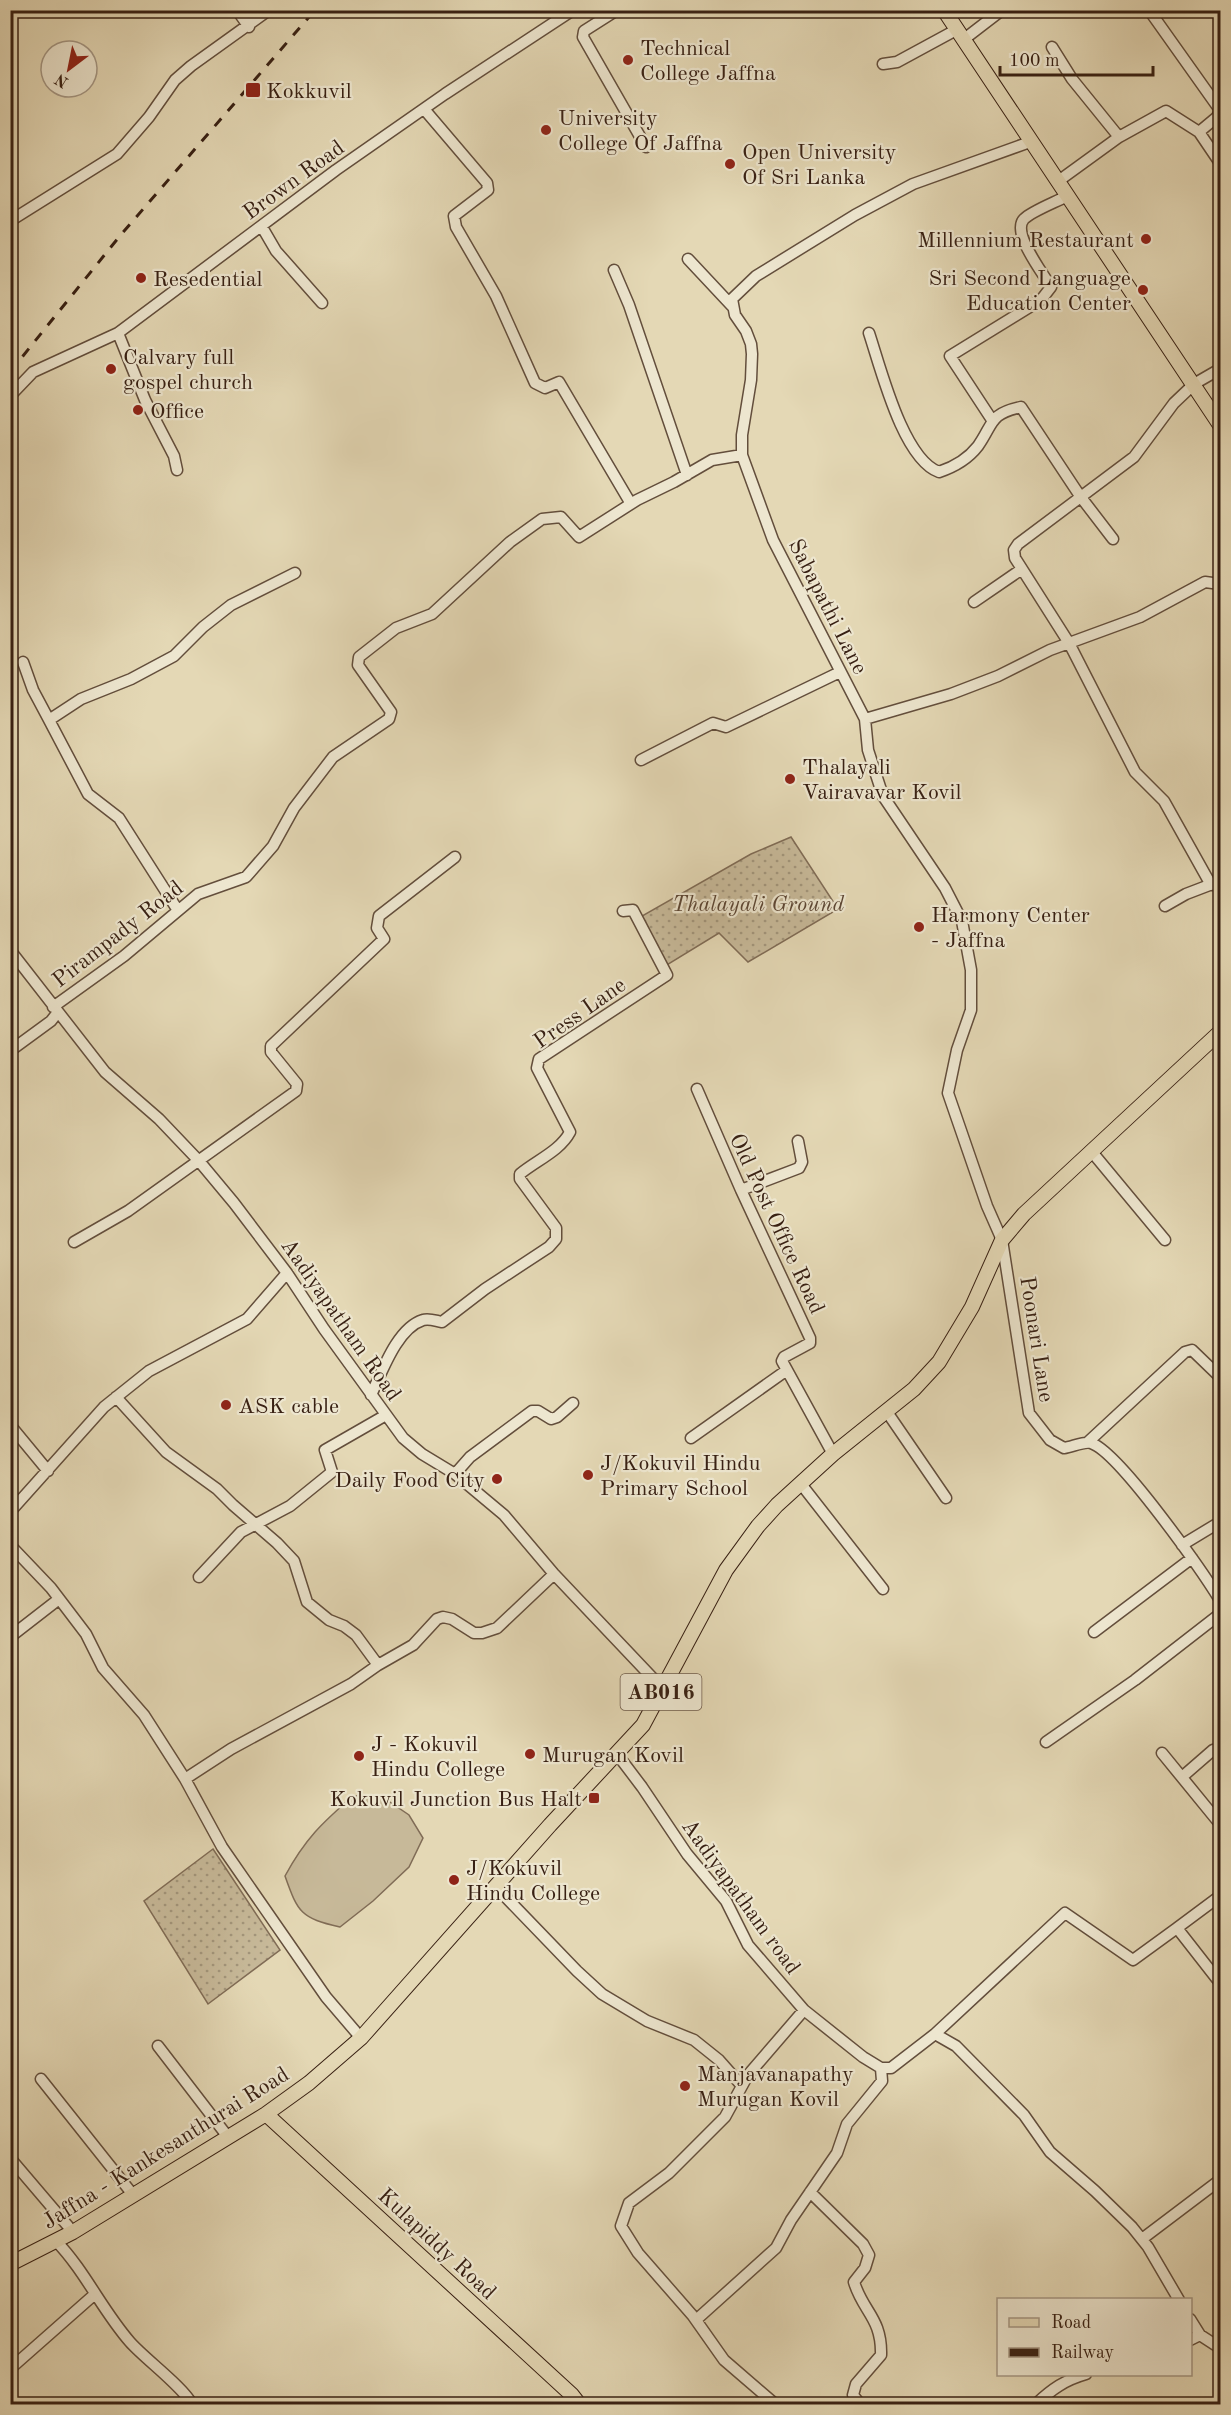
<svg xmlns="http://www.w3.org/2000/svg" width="1231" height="2415" viewBox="0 0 1231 2415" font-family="'Old Standard TT',serif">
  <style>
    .grass { fill: url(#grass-dots); stroke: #806c56; stroke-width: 1.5 }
    .garden { fill: #c7b999; stroke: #806c56; stroke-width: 1.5 }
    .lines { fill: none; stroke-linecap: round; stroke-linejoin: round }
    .minor-casing { stroke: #634e3c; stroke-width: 13 }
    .major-casing { stroke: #382013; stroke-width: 16 }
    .minor { stroke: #ede6cf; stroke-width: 10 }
    .major { stroke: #e4d8b5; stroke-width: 14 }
    .rail { stroke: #382013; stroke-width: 3; stroke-dasharray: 10 10; stroke-linecap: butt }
    .poi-dot { fill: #8f2418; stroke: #ede6cf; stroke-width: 2 }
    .labels { text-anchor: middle; stroke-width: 4.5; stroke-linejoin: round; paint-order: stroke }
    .shield { fill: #ede6cf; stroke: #6e5b4b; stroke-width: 1.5 }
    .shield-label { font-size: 21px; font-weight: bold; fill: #382013 }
    .poi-label { font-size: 22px; fill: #382013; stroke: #ede6cf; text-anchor: start }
    .street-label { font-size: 22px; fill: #382013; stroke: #ede6cf }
    .park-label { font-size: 22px; font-style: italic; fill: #5c4634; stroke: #ede6cf }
  </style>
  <defs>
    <pattern id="grass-dots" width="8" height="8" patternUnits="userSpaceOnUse" patternTransform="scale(1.5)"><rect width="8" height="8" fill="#c7b999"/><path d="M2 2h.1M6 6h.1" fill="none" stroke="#a3967c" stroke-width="1.8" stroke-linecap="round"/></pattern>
  </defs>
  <rect width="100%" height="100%" fill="#e4d8b5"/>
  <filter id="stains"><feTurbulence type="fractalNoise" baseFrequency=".00333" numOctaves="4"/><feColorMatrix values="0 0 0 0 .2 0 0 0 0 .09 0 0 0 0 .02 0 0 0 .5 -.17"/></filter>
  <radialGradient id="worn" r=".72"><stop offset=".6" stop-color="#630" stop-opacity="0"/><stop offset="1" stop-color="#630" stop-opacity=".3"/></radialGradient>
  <path class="grass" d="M 791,837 L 838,909 L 748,962 L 719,933 L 662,968 L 642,916 L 751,854 Z
    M 213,1849 L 280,1950 L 208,2004 L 144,1901 Z"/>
  <path class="garden" d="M 353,1796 L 381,1796 L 409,1815 L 423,1838 L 409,1867 L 373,1901 L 340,1927 C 301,1918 298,1913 285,1876 C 305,1839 322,1823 353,1796 Z"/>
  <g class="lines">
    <g class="minor-casing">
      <path id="minor" d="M 237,10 L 249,27
        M 617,10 L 584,31 L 583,37 L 646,147
        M 807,10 L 808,11
        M 1149,10 L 1220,110
        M 963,40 L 1002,10
        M 1052,47 L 1072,79 L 1119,137
        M 883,64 L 897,62 L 956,30
        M 424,109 L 487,183 L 488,190 L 454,216 L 456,227 L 496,296 L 535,383 L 545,388 L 559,382 L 631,504
        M 1199,132 L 1217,117 L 1220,110
        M 1030,142 L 913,184 L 855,215 L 756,276 L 732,299 L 735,315 L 746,331 L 751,344 L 752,354 L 751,380 L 742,435 L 742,455 L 773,540 L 865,719 L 868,750 L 883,796 L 945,888 L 962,921 L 971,970 L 971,1010 L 957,1050 L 948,1093 L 987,1206 L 1002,1240 L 1029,1413 L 1050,1440 L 1064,1448 C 1072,1447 1084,1441 1091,1443 C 1119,1452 1202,1571 1220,1600
        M 1057,182 L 1119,137 L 1166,111 L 1199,132 L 1220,163
        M 10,221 L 117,154 L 149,117 L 175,80 L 191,66 L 269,10
        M 262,227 L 276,251 L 322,303
        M 688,259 L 732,306
        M 614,270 L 629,305 L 687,475
        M 118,333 L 145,400 L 174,456 L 177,470
        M 869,333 C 881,369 903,459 939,472 C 954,467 968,459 978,446 C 994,423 989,414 1021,407 L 1080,496 L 1113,539
        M 10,396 L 33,372 L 118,333 L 336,170 L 445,94 L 573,10
        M 992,420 L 950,356 L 1041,300 L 1051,287 C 1043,273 1011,233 1024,219 C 1032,211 1056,202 1067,196
        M 974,602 L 1022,569
        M 23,662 L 33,690 L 49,720 L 81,699 L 131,679 L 174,656 L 203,627 L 231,605 L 295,573
        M 865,719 L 951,694 L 998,676 L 1050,650 L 1140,617 L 1205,582 L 1220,584
        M 49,720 L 88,794 L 119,818 L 177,909
        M 641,760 L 713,723 L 726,727 L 840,672
        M 1211,885 L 1164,801 L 1135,772 L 1069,643 L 1015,558 L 1014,550 L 1018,544 L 1134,457 L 1174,403 L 1194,384 L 1220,369
        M 1165,906 L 1186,894 L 1220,881
        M 10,950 L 105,1072 L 159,1119 L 199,1161 L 234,1203 L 287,1273 L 324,1329 L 403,1438 L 422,1454 L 455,1474 L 504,1515 L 554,1574 L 663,1689
        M 53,1007 L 124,956 L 198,894 L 246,877 L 273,846 L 294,808 L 333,757 L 389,719 L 391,712 L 358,665 L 359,657 L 396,628 L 432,614 L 510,542 L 542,519 L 561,517 L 579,537 L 637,500 L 674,482 L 712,460 L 742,455
        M 10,1051 L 51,1021 L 58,1012
        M 697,1089 L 741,1190 L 810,1338 L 810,1343 L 784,1357 L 782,1361 L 833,1454
        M 1092,1152 L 1165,1240
        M 741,1190 L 799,1168 L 802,1162 L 798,1141
        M 74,1242 L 128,1211 L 296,1091 L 297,1084 L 271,1052 L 271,1046 L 384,939 L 377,928 L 379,916 L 455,857
        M 371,1395 C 382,1372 397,1328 423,1320 C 429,1318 436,1321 442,1322 L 485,1289 L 549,1247 L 556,1239 L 556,1228 L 520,1179 L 520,1174 C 537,1160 560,1151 570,1132 L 537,1068 L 539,1059 L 667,975 L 633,910 L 623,911
        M 116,1397 L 166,1452 L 217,1489 L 233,1505 L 277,1543 L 294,1561 L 307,1602 L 329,1620 L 344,1626 L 356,1635 L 378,1665
        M 887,1412 L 946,1498
        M 10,1425 L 48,1471
        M 691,1438 L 787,1370
        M 1088,1442 L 1185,1352 L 1192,1350 L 1220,1377
        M 455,1474 L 470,1457 L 532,1411 L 538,1411 L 551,1419 L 557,1417 L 573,1403
        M 801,1484 L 883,1589
        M 10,1512 L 104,1407 L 149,1371 L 247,1319 L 287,1273
        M 10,1545 L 51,1588 L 86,1634 L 103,1668 L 144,1715 L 185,1779 L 222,1847 L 326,1997 L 361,2038
        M 1182,1545 L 1220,1522
        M 199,1577 L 241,1532 L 290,1506 L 332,1472 L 325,1450 L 386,1415
        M 1094,1632 L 1192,1558
        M 10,1637 L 59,1599
        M 1046,1742 L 1135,1680 L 1220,1614
        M 1162,1753 L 1220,1824
        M 617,1754 L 642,1787 L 687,1854 L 726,1901 L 748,1945 L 804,2010 L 863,2057 L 881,2068 L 891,2068 L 935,2034 L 956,2046 L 1024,2115 L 1050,2152 L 1095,2191 L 1132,2227 L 1148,2247 L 1179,2300
        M 1182,1777 L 1213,1750 L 1220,1748
        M 185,1779 L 231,1749 L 351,1684 L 378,1665 L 413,1645 L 437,1619 L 443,1617 L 452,1619 L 474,1633 L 482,1633 L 497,1628 L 554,1574
        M 495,1886 L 577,1971 L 602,1994 L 647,2021 L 694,2040 L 719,2060 L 742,2086
        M 1177,1928 L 1220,1896
        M 935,2034 L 1065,1913 L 1133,1960 L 1177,1928 L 1220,1983
        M 158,2046 L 228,2137
        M 41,2079 L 134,2196
        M 10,2158 L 73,2232
        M 810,2192 L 863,2244 L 869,2255 L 865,2268 L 854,2282 C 863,2312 882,2318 881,2355 L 856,2384 L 853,2395 L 860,2404
        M 1142,2239 L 1220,2180
        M 56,2241 C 85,2271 102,2310 130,2342 C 145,2359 182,2386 192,2404
        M 1190,2319 L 1200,2335
        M 696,2320 L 776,2248 L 791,2220 L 837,2153 L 847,2124 L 882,2081 L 881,2068
        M 1190,2340 L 1200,2335 L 1220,2348
        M 10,2369 L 95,2294
        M 775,2404 L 724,2360 L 693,2316 L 638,2253 L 621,2226 L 629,2203 L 669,2173 L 725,2117 L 748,2075 L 804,2010
        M 1036,2404 C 1052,2389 1065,2380 1086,2374"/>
    </g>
    <g class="major-casing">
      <path id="major" d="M 944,10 L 1220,425
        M 266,2114 L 572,2395 L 579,2404
        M 10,2264 L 73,2232 L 266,2114 L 309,2083 L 361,2038 L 550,1825 L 643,1725 L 726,1570 L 758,1526 L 777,1505 L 833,1454 L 914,1389 L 939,1362 L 972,1307 L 1002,1240 L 1024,1214 L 1220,1032"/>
    </g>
    <use href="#minor" class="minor"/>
    <use href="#major" class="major"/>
    <path class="rail" d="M 10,372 L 119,237 L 315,10"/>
  </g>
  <g class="poi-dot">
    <circle cx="628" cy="60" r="6"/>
    <rect x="245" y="82" width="16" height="16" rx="3"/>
    <circle cx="546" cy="130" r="6"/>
    <circle cx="730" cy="164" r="6"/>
    <circle cx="1146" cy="239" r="6"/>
    <circle cx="141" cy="278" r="6"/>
    <circle cx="1143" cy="290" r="6"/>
    <circle cx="111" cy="369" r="6"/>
    <circle cx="138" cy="410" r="6"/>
    <circle cx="790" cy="779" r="6"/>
    <circle cx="919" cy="927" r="6"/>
    <circle cx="226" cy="1405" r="6"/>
    <circle cx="588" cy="1475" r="6"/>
    <circle cx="497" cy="1479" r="6"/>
    <circle cx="530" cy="1754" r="6"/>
    <circle cx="359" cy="1756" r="6"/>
    <rect x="588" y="1792" width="12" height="12" rx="3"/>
    <circle cx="454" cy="1880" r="6"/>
    <circle cx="685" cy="2086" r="6"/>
  </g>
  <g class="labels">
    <rect class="shield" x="620.5" y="1674" width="81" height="36" rx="4.5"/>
    <g class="shield-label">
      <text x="661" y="1699">AB016</text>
    </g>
    <g class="poi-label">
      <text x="640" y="55">Technical<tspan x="640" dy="25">College Jaffna</tspan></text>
      <text x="266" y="98">Kokkuvil</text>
      <text x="558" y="125">University<tspan x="558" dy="25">College Of Jaffna</tspan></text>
      <text x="742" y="159">Open University<tspan x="742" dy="25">Of Sri Lanka</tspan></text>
      <text x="1134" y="247" text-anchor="end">Millennium Restaurant</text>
      <text x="1131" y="285" text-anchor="end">Sri Second Language<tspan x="1131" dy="25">Education Center</tspan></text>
      <text x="153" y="286">Resedential</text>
      <text x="123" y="364">Calvary full<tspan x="123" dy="25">gospel church</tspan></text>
      <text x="150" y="418">Office</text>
      <text x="802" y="774">Thalayali<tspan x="802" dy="25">Vairavavar Kovil</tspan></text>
      <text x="931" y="922">Harmony Center<tspan x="931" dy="25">- Jaffna</tspan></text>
      <text x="238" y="1413">ASK cable</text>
      <text x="600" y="1470">J/Kokuvil Hindu<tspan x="600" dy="25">Primary School</tspan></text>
      <text x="485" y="1487" text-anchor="end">Daily Food City</text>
      <text x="371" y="1751">J - Kokuvil<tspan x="371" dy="25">Hindu College</tspan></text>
      <text x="542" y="1762">Murugan Kovil</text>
      <text x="582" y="1806" text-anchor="end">Kokuvil Junction Bus Halt</text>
      <text x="466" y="1875">J/Kokuvil<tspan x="466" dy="25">Hindu College</tspan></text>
      <text x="697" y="2081">Manjavanapathy<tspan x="697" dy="25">Murugan Kovil</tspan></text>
    </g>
    <g class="street-label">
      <text transform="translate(293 179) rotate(-36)" y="8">Brown Road</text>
      <text transform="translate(829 606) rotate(63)" y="8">Sabapathi Lane</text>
      <text transform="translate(117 933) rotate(-38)" y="8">Pirampady Road</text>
      <text transform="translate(579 1012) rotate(-35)" y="8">Press Lane</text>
      <text transform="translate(778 1223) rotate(65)" y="8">Old Post Office Road</text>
      <text transform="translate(342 1319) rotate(55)" y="8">Aadiyapatham Road</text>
      <text transform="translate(1038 1339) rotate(81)" y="8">Poonari Lane</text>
      <text transform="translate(742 1896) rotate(54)" y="8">Aadiyapatham road</text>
      <text transform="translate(165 2147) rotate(-32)" y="8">Jaffna - Kankesanthurai Road</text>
      <text transform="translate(438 2243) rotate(43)" y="8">Kulapiddy Road</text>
    </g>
    <g class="park-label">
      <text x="758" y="911">Thalayali Ground</text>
    </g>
  </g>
  <rect width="1231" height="2415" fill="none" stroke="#e4d8b5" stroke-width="36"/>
  <rect x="12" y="12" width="1207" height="2391" fill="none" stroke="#382013" stroke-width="3"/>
  <rect x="18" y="18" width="1195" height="2379" fill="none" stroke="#382013" stroke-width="1.5"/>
  <rect x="997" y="2298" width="195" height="78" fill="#ede6cf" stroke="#a59784" stroke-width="1.5"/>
  <rect x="1009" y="2318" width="30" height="9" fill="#e4d8b5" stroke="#a59784" stroke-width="1.5"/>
  <text x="1051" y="2328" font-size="18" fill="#382013">Road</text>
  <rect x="1009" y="2348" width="30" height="9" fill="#382013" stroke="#a59784" stroke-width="1.5"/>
  <text x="1051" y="2358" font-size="18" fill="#382013">Railway</text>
  <g transform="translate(69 69) rotate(212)"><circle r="28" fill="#ede6cf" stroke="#a59784" stroke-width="1.5"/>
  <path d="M0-4.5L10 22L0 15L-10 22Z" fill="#8f2418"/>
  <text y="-9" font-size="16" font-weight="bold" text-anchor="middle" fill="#382013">N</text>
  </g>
  <path d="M1000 66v9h153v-9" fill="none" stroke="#382013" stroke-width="3"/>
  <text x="1009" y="66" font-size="18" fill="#382013" stroke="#ede6cf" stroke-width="4.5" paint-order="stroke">100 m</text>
  <rect width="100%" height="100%" filter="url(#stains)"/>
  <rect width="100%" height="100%" fill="url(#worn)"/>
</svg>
